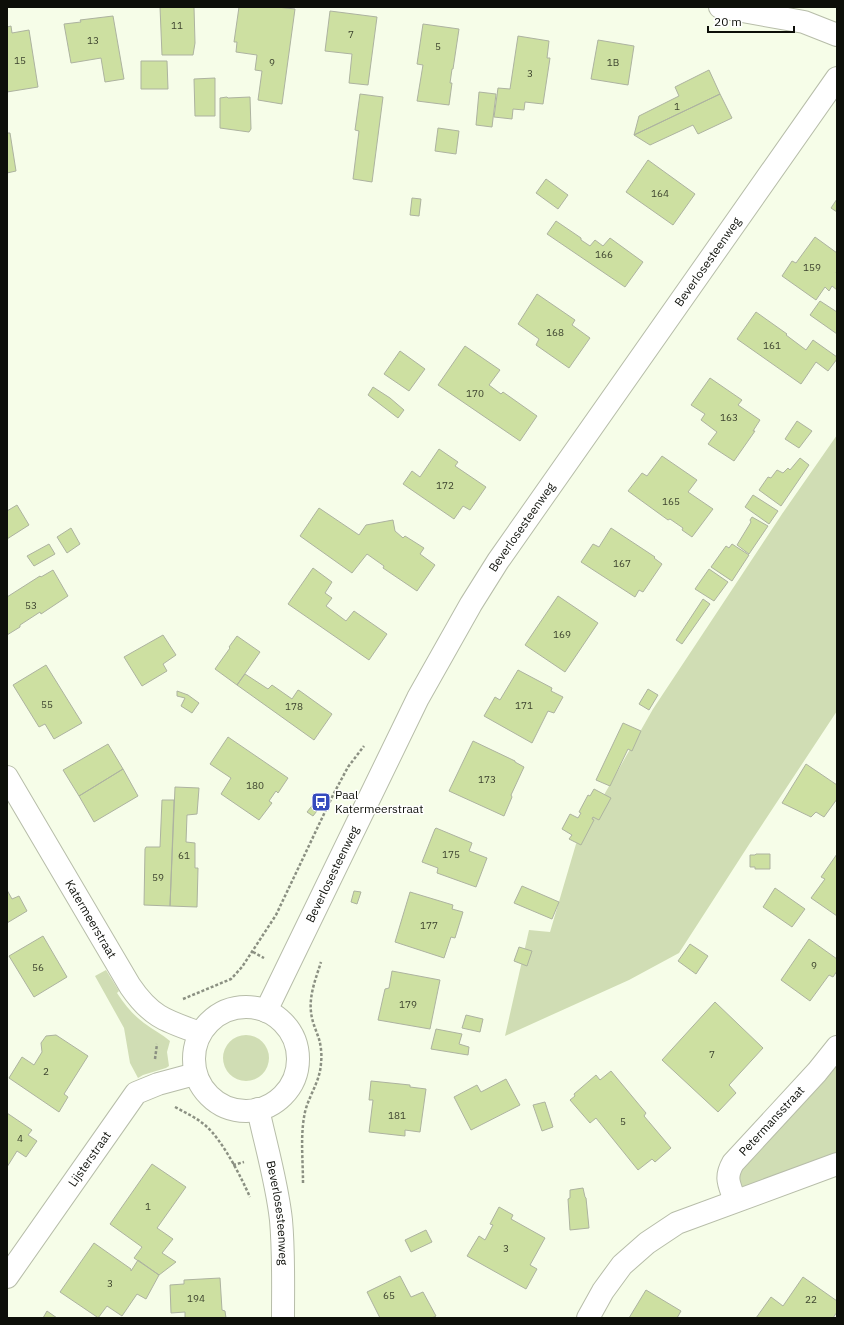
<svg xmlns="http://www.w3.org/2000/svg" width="844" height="1325" viewBox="0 0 844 1325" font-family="'IBM Plex Sans',sans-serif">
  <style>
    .green { fill: #d0ddb4 }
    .building { fill: #cde0a1; stroke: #adb3a0 }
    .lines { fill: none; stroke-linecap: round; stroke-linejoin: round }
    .minor-casing { stroke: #b7bda9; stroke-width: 24 }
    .path { stroke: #8b9082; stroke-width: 2.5; stroke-dasharray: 3 2; stroke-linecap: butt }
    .minor { stroke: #fff; stroke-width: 22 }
    .labels { text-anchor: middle; stroke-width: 3; stroke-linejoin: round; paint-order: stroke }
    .number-label { font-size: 10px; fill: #3d432f }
    .street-label { font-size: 12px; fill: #0d0f09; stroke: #fff }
    .poi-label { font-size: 12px; fill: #0d0f09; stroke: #fff; text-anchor: start }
  </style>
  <rect width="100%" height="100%" fill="#f6fde8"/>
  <path class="green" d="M 837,435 L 837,711 L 750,843 L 679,953 L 629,980 L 505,1036 L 529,930 L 550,932 L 576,844 L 653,709 L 782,514 Z
    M 106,970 L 119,991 L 117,993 C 125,1005 133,1015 144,1023 C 153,1030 162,1034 170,1041 L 167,1052 L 169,1066 L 166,1068 L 143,1075 L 138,1078 L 130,1063 L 124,1028 L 95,976 Z
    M223 1058a23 23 0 1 1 46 0a23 23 0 1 1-46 0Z
    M 837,1062 L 837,1153 L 744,1188 L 741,1186 L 736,1175 Z"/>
  <path class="building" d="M 160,7 L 194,7 L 195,43 L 193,55 L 162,55 Z
    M 239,7 L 277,7 L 295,9 L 282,104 L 258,100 L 262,71 L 255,70 L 257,55 L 236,52 L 237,42 L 234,42 Z
    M 330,11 L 377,17 L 368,85 L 349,83 L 352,54 L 325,51 Z
    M 113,16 L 124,79 L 105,82 L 101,58 L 71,63 L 64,24 L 81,22 L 80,20 Z
    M 423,24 L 459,29 L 453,69 L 452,69 L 450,83 L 452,83 L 449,105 L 417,101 L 423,65 L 417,64 Z
    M 11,26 L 12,33 L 29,30 L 38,87 L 7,92 L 7,27 Z
    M 518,36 L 549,41 L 547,58 L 550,58 L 543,104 L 525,102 L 524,110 L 513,109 L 512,119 L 494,117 L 498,88 L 510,89 Z
    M 598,40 L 634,46 L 628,85 L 591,79 Z
    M 141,61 L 167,61 L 168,89 L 141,89 Z
    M 709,70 L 720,94 L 634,135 L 639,116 L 679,96 L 675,87 Z
    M 215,78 L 215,116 L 195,116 L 194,79 Z
    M 479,92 L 496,94 L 492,127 L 476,125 Z
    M 360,94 L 383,97 L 372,182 L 353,179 L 359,131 L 355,130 Z
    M 720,94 L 732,118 L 698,134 L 693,125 L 650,145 L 634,135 Z
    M 227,97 L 228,98 L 250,97 L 251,129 L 249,132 L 220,128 L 220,98 Z
    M 438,128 L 459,131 L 456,154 L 435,151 Z
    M 7,133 L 10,133 L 16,171 L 7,173 Z
    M 648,160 L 695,194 L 673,225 L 626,192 Z
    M 546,179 L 568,195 L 558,209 L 536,193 Z
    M 412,198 L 421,199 L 419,216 L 410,215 Z
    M 837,199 L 837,212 L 831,208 Z
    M 556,221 L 581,238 L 581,240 L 590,246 L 595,240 L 603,246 L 610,238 L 643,262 L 625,287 L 547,234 Z
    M 815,237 L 837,253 L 837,271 L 836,273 L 837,274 L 837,290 L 832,286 L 829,291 L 825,287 L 816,300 L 782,276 L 792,261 L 796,263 Z
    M 537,294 L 575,320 L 572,325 L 590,338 L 569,368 L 536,345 L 539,339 L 518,324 Z
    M 820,301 L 837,312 L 837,334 L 810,315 Z
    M 756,312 L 787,334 L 786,335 L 806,350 L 813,340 L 837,357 L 837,359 L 828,371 L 816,362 L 801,384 L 737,339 Z
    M 465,346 L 500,370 L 489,385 L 501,394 L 503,392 L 537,416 L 520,441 L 438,385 Z
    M 400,351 L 425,369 L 409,391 L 384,374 Z
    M 710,378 L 742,400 L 738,405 L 760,420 L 753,431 L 755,431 L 734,461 L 708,444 L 717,432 L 701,420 L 705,414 L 691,405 Z
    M 373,387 L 390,398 L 404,410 L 398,418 L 368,395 Z
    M 797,421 L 812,431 L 799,448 L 785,439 Z
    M 439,449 L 458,462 L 455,466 L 486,487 L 470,510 L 463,506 L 454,519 L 403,484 L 412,471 L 420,477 Z
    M 662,456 L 697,480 L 688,492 L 713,509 L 692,537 L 682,530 L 683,528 L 670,519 L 668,520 L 628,491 L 642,473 L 647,476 Z
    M 800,458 L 809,465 L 781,506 L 759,490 L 768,477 L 771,478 L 777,470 L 783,473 L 788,468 L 790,470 Z
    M 753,495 L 778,511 L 769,524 L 745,507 Z
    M 17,505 L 29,525 L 7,539 L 7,511 Z
    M 319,508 L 359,535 L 366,525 L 393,520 L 395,531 L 403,538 L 405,536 L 424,548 L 420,554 L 435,565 L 417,591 L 383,568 L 384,566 L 367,554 L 352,573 L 300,536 Z
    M 752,517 L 768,526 L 749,554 L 737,545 L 751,522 L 750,520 Z
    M 71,528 L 80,544 L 67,553 L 57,537 Z
    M 611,528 L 655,557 L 654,558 L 662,564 L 643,592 L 639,590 L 635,597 L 581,562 L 593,544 L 599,547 Z
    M 49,544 L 55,554 L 34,566 L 27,556 Z
    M 732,544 L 749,555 L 732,581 L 711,567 L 726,546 L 729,548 Z
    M 313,568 L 332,582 L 325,593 L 332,598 L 326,606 L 346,621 L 354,611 L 387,634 L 369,660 L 288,604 Z
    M 709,569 L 728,582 L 714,601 L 695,589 Z
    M 53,570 L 68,596 L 41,614 L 40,612 L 20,625 L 20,627 L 7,635 L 7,597 L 40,576 L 41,577 Z
    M 558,596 L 598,623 L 565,672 L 525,645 Z
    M 703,599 L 710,604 L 682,644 L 676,640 Z
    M 163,635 L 176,655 L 163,664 L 167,671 L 142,686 L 124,657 Z
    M 237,636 L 260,652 L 237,685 L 215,669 L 230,648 L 229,647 Z
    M 46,665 L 82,723 L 54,739 L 45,724 L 39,727 L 13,685 Z
    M 518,670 L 552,688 L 551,691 L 563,697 L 554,713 L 548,711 L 532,743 L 484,716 L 495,697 L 500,700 Z
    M 245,674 L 268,689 L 272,685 L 292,699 L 298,690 L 300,691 L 332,714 L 314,740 L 237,685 Z
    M 648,689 L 658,695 L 649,710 L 639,704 Z
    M 177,691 L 188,695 L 199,703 L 192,713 L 181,706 L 185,698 L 177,696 Z
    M 623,723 L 641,731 L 632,751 L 628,749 L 610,786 L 596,780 Z
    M 228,737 L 288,778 L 278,793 L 276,791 L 269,801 L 272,803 L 259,820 L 221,794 L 231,778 L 210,764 Z
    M 473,741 L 515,761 L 515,762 L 524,767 L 511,795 L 512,797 L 504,816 L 449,791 Z
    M 108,744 L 123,769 L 79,796 L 63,770 Z
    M 806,764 L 837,785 L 837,799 L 824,817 L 816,812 L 811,817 L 782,803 Z
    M 123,769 L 138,796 L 94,822 L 79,796 Z
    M 175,787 L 199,788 L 197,814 L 187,815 L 186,842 L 195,843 L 195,868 L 198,868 L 197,907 L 170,906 Z
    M 594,789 L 611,798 L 599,820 L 593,817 L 592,819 L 594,820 L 581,845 L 569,839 L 572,835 L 562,829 L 570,814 L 578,818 L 581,813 L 579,812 L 588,795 L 590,796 Z
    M 162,800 L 174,800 L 170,906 L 144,905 L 145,849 L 146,847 L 160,847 Z
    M 315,802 L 320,807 L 313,816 L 307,812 Z
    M 436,828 L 472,843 L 469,851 L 487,858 L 476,887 L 437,873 L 438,868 L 422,862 L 435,829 Z
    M 756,854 L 770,854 L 770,869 L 755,869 L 755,867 L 750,867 L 750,855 L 755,855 Z
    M 837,854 L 837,916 L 811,898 L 825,879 L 821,877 Z
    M 522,886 L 559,902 L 552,919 L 514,903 Z
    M 775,888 L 805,909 L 792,927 L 763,907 Z
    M 7,890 L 12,899 L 19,896 L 27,911 L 7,923 Z
    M 354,891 L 361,892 L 357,904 L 351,902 Z
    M 410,892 L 453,905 L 452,909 L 463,912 L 455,938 L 451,937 L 444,958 L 395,942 Z
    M 43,936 L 67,977 L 34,997 L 9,956 Z
    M 809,939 L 837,959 L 837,971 L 833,977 L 829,975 L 810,1001 L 781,980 Z
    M 690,944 L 708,956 L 696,974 L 678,961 Z
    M 519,947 L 532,951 L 527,966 L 514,961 Z
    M 392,971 L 440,980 L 430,1029 L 378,1020 L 385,989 L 389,988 Z
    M 715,1002 L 763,1048 L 729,1085 L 736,1093 L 718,1112 L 662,1060 Z
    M 466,1015 L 483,1019 L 480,1032 L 462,1028 Z
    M 436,1029 L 462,1034 L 459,1044 L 469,1047 L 468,1055 L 431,1049 Z
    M 56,1035 L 88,1056 L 64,1094 L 68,1097 L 59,1112 L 9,1078 L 22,1057 L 34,1065 L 42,1052 L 41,1043 L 46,1036 Z
    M 611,1071 L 646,1113 L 644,1116 L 671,1148 L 655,1162 L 652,1159 L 638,1170 L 596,1118 L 590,1123 L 570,1100 L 575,1096 L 574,1094 L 596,1075 L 600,1080 Z
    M 506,1079 L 520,1105 L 471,1130 L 454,1097 L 477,1085 L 481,1092 Z
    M 371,1081 L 410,1085 L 410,1087 L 426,1089 L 420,1132 L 405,1130 L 405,1136 L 369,1132 L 373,1100 L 369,1100 Z
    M 545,1102 L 553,1127 L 542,1131 L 533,1105 Z
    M 7,1113 L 32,1130 L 28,1135 L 37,1141 L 26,1157 L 17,1151 L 7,1167 Z
    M 152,1164 L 186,1187 L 157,1228 L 173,1239 L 162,1253 L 176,1262 L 159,1275 L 134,1258 L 142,1247 L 110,1224 Z
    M 583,1188 L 585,1197 L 586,1198 L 589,1228 L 570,1230 L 568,1199 L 570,1198 L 570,1190 Z
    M 499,1207 L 513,1215 L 511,1219 L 545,1238 L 530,1265 L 537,1269 L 526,1289 L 467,1256 L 479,1236 L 485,1240 L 493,1225 L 490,1224 Z
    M 426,1230 L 432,1242 L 411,1252 L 405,1240 Z
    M 94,1243 L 131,1269 L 131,1271 L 138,1260 L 159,1275 L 146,1299 L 137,1294 L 122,1316 L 107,1306 L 98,1318 L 97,1317 L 60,1292 Z
    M 400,1276 L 411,1297 L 423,1292 L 436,1316 L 432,1318 L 380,1318 L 367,1292 Z
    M 803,1277 L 837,1301 L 837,1312 L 833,1318 L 756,1318 L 771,1297 L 783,1306 Z
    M 220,1278 L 222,1310 L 225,1311 L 226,1318 L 185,1318 L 185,1312 L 171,1313 L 170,1285 L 184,1284 L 184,1280 Z
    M 646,1290 L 681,1311 L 677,1318 L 629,1318 Z
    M 47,1311 L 57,1318 L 43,1318 Z"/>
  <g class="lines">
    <g class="minor-casing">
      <g id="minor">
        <path d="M 720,7 L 804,22 L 837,35"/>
        <path id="s1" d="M 7,777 L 130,986 C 151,1017 166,1021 200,1033"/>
        <circle cx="246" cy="1059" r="52"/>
        <path id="s2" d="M 266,1011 L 418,698 L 471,604 L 498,561 L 837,78"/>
        <path id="s3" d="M 258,1109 C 266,1146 277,1183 281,1220 C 284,1253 283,1285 283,1318"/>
        <path id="s4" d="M 735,1201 C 730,1185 724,1179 733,1163 L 817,1072 L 837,1047"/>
        <path id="s5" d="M 7,1277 L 136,1093 L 158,1084 L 195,1074"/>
        <path d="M 588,1318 L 603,1291 L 622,1265 L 647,1243 L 677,1223 L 837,1164"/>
      </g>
    </g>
    <path class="path" d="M 253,952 L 264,958
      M 183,999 L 231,979 L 242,967 L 276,915 L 333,795 L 348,767 L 364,746
      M 155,1059 L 157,1044
      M 175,1107 C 186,1113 197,1118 206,1126 C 223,1141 241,1177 250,1197
      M 233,1165 L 244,1162
      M 303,1183 C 303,1160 300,1135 305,1112 C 309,1095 320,1082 321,1063 C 322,1055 321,1046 319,1039 C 316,1030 312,1022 311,1012 C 309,995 316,978 321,962"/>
    <use href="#minor" class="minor"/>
  </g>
  <defs>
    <g id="bus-square" transform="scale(1)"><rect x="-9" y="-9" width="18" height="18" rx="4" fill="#354bbd" stroke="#fff"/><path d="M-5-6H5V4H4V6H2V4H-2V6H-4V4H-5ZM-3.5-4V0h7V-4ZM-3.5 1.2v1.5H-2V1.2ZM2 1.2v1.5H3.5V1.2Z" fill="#fff"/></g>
  </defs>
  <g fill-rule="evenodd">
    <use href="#bus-square" x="321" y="802"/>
  </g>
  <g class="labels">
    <g class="number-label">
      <text x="177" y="29">11</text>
      <text x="351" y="38">7</text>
      <text x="93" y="44">13</text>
      <text x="438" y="50">5</text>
      <text x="20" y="64">15</text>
      <text x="272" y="66">9</text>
      <text x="613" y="66">1B</text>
      <text x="530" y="77">3</text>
      <text x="677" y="110">1</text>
      <text x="660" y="197">164</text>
      <text x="604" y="258">166</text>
      <text x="812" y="271">159</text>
      <text x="555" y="336">168</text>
      <text x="772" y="349">161</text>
      <text x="475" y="397">170</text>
      <text x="729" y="421">163</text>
      <text x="445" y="489">172</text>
      <text x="671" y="505">165</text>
      <text x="622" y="567">167</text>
      <text x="31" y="609">53</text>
      <text x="562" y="638">169</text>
      <text x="47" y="708">55</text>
      <text x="524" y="709">171</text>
      <text x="294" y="710">178</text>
      <text x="487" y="783">173</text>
      <text x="255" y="789">180</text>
      <text x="451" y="858">175</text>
      <text x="184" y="859">61</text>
      <text x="158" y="881">59</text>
      <text x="429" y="929">177</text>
      <text x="814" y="969">9</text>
      <text x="38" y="971">56</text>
      <text x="408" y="1008">179</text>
      <text x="712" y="1058">7</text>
      <text x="46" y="1075">2</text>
      <text x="397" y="1119">181</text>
      <text x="623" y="1125">5</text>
      <text x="20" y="1142">4</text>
      <text x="148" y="1210">1</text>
      <text x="506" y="1252">3</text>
      <text x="110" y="1287">3</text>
      <text x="389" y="1299">65</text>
      <text x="196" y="1302">194</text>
      <text x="811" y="1303">22</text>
    </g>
    <g class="street-label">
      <text dy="4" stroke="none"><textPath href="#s2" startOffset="872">Beverlosesteenweg</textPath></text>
      <text dy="4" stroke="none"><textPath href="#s2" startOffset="548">Beverlosesteenweg</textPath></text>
      <text dy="4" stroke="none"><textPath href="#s2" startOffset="152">Beverlosesteenweg</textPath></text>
      <text dy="4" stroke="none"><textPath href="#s1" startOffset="165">Katermeerstraat</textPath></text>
      <text dy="4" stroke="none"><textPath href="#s4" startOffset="97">Petermansstraat</textPath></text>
      <text dy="4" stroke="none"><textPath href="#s5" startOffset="144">Lijsterstraat</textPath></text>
      <text dy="4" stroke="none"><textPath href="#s3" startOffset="106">Beverlosesteenweg</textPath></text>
    </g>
    <g class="poi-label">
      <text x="335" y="799">Paal<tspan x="335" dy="14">Katermeerstraat</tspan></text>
    </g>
  </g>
  <rect width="844" height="1325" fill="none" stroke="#0d0f09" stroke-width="16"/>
  <path d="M708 26v6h86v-6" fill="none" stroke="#0d0f09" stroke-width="2"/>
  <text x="714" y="26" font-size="12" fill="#0d0f09" stroke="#ffffff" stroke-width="3" paint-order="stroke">20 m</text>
</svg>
